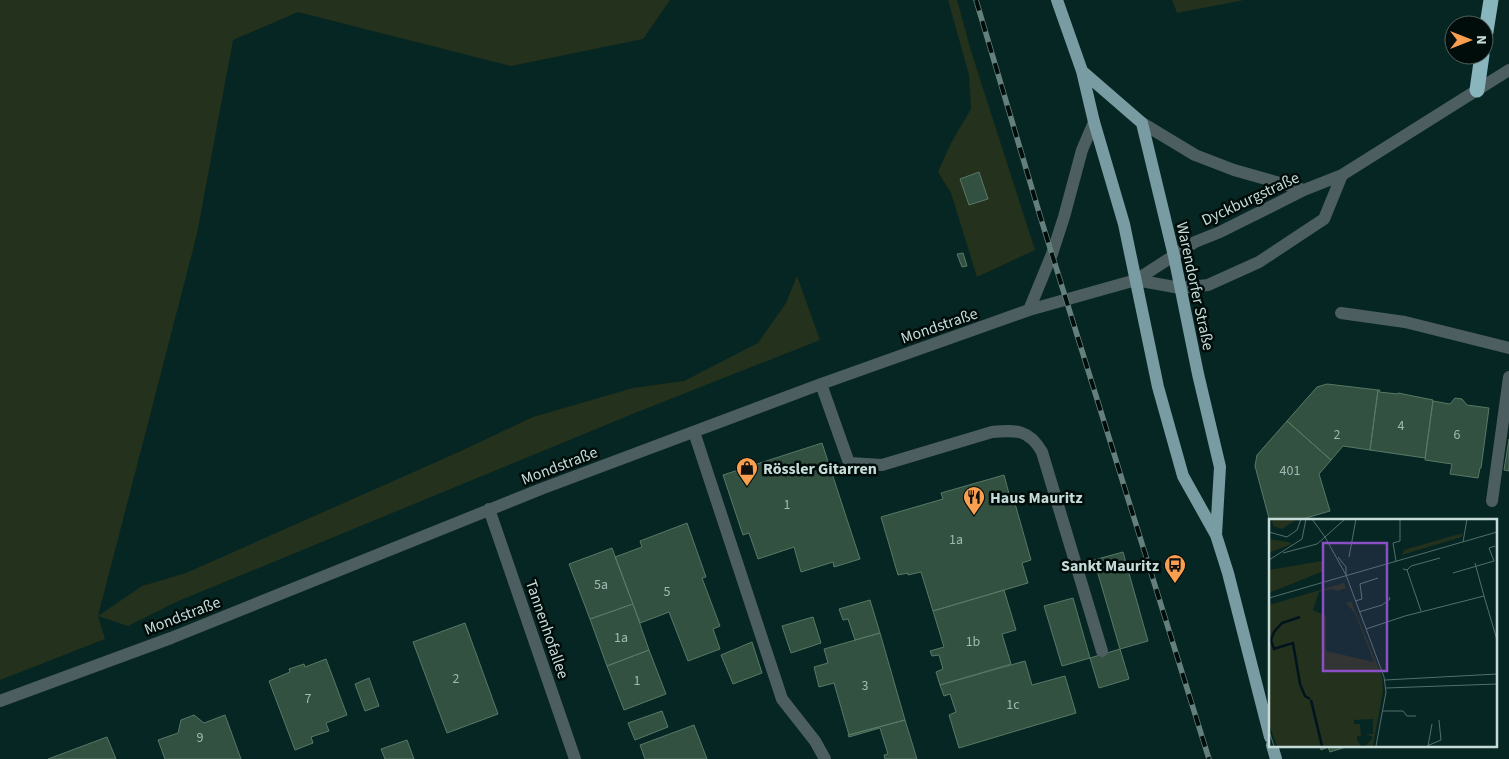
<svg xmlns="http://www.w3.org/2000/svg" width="1509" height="759" viewBox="0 0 1509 759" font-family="'Source Sans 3',sans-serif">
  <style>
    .green { fill: #24311c }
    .building { fill: #325140; stroke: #587966 }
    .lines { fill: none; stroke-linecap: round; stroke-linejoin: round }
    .minor { stroke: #4d5e61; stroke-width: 12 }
    .major { stroke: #789ca2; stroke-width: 12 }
    .highway { stroke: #89b5bc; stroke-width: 15 }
    .rail-casing { stroke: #65807c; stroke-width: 5.5 }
    .rail { stroke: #010d0b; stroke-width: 4; stroke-dasharray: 11; stroke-linecap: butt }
    .labels { text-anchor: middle; stroke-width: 5; stroke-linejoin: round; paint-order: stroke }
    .number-label { font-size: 14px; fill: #a1b9b2 }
    .street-label { font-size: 16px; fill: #c6dcd8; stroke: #010d0b }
    .poi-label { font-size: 16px; font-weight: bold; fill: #c6dcd8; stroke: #010d0b; text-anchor: start }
    .inset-river { fill: none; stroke: #01131e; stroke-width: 2.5 }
    .inset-road { fill: none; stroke: #536f6b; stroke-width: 1 }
    .view { fill: #8a4fc4; fill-opacity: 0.15; stroke: #8a4fc4; stroke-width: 2.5 }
    .inset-edge { fill: none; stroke: #c6dcd8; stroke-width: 2.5 }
  </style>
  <rect width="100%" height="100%" fill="#062623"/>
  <path class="green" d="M 0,0 L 670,0 L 643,39 L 511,66 L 298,12 L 233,40 L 197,234 L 98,616 L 142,586 L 186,573 L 461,451 L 533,417 L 633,388 L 684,381 L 758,343 L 786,303 L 797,276 L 820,340 L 635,413 L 176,602 L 128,626 L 98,616 L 105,639 L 0,680 Z
    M 948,0 L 957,0 L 971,51 L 1035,250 L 977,277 L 951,193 L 938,172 L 951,143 L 971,109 L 969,75 Z
    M 1172,0 L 1244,0 L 1177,13 Z"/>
  <path class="building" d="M 979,172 L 988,199 L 969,205 L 960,179 Z
    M 963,253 L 967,266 L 962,267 L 957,254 Z
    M 1327,384 L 1378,390 L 1370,450 L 1343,446 L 1331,460 L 1287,421 L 1317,387 Z
    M 1378,390 L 1380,390 L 1379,392 L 1398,394 L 1398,393 L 1433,400 L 1425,458 L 1370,450 Z
    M 1455,398 L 1462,399 L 1467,405 L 1489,408 L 1481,468 L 1480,468 L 1478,478 L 1450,474 L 1452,464 L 1425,460 L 1433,401 L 1450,404 Z
    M 1287,421 L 1331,460 L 1319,474 L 1330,511 L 1299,520 L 1270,520 L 1270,522 L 1255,466 L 1257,455 Z
    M 1509,439 L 1509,471 L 1504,470 Z
    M 822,443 L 860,559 L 834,567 L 833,562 L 801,572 L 794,547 L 758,559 L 749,533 L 743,535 L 723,475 Z
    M 1004,475 L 1011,501 L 1014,500 L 1031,560 L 1022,563 L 1028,583 L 933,611 L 921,572 L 908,575 L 908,573 L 898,575 L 881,517 L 943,499 L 941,493 Z
    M 687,523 L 706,577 L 702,578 L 720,626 L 713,629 L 720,649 L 688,661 L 669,612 L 640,623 L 615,557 L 642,547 L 640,541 Z
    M 612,548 L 633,604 L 590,619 L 569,564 Z
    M 1123,552 L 1148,641 L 1120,649 L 1094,560 Z
    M 1004,590 L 1016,630 L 1002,634 L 1011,664 L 940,685 L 936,672 L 943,669 L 939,655 L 932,656 L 930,651 L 944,647 L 933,611 Z
    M 1073,598 L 1090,658 L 1062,666 L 1044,606 Z
    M 870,600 L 880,633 L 855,640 L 848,619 L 843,620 L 839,609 Z
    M 633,604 L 649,650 L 607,666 L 590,619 Z
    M 813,617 L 821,643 L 791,653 L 782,626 Z
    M 465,623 L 498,714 L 447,733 L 413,642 Z
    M 880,633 L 905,720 L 849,735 L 834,683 L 819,687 L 814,667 L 828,663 L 824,649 Z
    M 752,642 L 762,673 L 733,684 L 721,655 Z
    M 1120,649 L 1129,679 L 1099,688 L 1090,658 Z
    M 649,650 L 666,694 L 624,710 L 607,666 Z
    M 326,659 L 347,715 L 326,723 L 329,731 L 311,737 L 313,743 L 295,750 L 269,681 L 290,672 L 289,669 L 304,664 L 305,667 Z
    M 1025,661 L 1032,685 L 1065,676 L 1076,713 L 959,748 L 949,715 L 956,712 L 950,694 L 944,696 L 940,685 Z
    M 369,678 L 379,706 L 365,711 L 355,684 Z
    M 662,711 L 668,727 L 635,740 L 628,723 Z
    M 194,715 L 204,723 L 225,715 L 241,759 L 165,759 L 158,740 L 178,733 L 181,720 Z
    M 905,720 L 917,759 L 885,759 L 884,755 L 888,754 L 880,728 L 849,737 L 848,735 Z
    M 694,725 L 707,759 L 645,759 L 640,745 Z
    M 107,737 L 116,759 L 48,759 Z
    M 407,740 L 414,759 L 385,759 L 381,749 Z
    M 1320,745 L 1352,745 L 1330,752 L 1328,747 L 1321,750 Z"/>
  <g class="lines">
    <path class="minor" d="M 1142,123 L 1195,155 L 1234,170 L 1304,190
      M 1136,280 L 1180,288 L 1208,285 L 1259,262 L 1324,219 L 1342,175
      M 1029,310 L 1052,254 L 1064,217 L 1082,150 L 1094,122
      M 1341,313 L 1405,322 L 1509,348
      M 821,384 L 849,463 L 882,465 L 992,432 C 1016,430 1029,429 1042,452 L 1102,651
      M 694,432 L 782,699 L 815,741 L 825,759
      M 1492,501 L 1509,377
      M 489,509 L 575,759
      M 0,701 L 171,638 L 541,489 L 821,384 L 1029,310 L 1136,280 L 1195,242 L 1220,232 L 1304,190 L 1342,175 L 1509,70"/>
    <path class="major" d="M 1057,0 L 1082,71 L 1094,122 L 1124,224 L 1158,387 L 1183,476 L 1216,535 L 1228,573 L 1270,737
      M 1082,71 L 1142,123 L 1174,256 L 1198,374 L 1220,467 L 1216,535
      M 1272,745 L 1276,759"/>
    <path class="highway" d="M 1484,44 L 1491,0
      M 1477,90 L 1482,55"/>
    <g class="rail-casing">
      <path id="rail" d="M 976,0 L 1041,219 L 1209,759"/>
    </g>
    <use href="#rail" class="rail"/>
  </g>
  <defs>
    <g id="shop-pin" transform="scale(1.125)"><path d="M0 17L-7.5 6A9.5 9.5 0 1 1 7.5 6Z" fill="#fa9f4f" stroke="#010d0b"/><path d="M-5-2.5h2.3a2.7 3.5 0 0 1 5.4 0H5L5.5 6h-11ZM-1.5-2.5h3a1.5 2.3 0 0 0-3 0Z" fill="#111"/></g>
    <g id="restaurant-pin" transform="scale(1.125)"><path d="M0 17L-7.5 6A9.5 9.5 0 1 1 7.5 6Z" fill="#fa9f4f" stroke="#010d0b"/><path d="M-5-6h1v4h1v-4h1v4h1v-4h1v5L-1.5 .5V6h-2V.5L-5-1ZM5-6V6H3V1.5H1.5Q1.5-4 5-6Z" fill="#111"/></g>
    <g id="bus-pin" transform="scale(1.125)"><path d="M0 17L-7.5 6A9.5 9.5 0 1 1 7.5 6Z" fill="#fa9f4f" stroke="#010d0b"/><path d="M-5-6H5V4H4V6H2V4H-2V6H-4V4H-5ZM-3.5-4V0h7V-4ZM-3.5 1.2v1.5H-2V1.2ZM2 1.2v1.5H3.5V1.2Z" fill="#111"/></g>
  </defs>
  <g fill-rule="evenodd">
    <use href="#shop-pin" x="747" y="468"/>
    <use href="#restaurant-pin" x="974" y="497"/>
    <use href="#bus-pin" x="1175" y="565"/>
  </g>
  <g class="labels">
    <g class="number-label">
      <text x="1401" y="430">4</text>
      <text x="1337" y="439">2</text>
      <text x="1457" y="439">6</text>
      <text x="1290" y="475">401</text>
      <text x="787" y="509">1</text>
      <text x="956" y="544">1a</text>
      <text x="601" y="589">5a</text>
      <text x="667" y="596">5</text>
      <text x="621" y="642">1a</text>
      <text x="973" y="646">1b</text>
      <text x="456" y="683">2</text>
      <text x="637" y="685">1</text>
      <text x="865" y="690">3</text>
      <text x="308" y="703">7</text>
      <text x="1013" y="709">1c</text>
      <text x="200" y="742">9</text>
    </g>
    <g class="street-label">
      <text transform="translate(1250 198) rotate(-25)" y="6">Dyckburgstraße</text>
      <text transform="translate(1196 286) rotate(78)" y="6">Warendorfer Straße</text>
      <text transform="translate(939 325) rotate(-19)" y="6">Mondstraße</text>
      <text transform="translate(559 465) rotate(-21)" y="6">Mondstraße</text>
      <text transform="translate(182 615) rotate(-21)" y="6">Mondstraße</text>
      <text transform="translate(548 629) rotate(71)" y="6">Tannenhofallee</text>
    </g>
    <g class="poi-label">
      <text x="763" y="474">Rössler Gitarren</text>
      <text x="990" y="503">Haus Mauritz</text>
      <text x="1159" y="571" text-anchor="end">Sankt Mauritz</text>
    </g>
  </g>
  <g transform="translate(1269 519)">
    <rect width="228" height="228" fill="#062623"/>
    <path d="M 3,0 L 28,0 L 13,10 L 4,7 ZM 194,14 L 192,18 L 133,36 L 135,31 ZM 0,20 L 19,23 L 23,25 L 0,34 ZM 53,42 L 55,52 L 0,74 L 0,51 ZM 75,64 L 77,69 L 68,72 L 63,70 L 50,73 L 44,91 L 57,97 L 57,132 L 105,143 L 86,94 L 77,84 L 82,82 L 113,157 L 114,172 L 104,227 L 97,227 L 104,218 L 97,215 L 104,215 L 104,200 L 85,201 L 85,205 L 91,205 L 92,217 L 88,217 L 88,221 L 92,227 L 8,227 L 0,205 L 0,86 Z" fill="#24311c"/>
    <path class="inset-river" d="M 11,128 L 24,124 L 31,165 L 36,177 L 41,180M 11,128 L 5,130 L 2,121 L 5,113 L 13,104 L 31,98M 42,181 L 53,227"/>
    <path class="inset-road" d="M 76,0 L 56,18 L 77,56 L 115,158 L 117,173 L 107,227M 0,13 L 18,18 L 28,11 L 32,0M 194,23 L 198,0M 14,34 L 48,25 L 56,18 L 43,0M 69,38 L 77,48 L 77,56M 80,38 L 87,0M 0,41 L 33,20 L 37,0M 127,42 L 124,24 L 131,22 L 131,0M 206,44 L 215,77M 134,50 L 138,51 L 142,47 L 171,39M 138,51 L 152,92M 184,54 L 225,42 L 220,29 L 226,27M 0,79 L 228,13M 86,82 L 93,80 L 91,65 L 109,59M 90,93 L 113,86 L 121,80 L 120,78M 97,110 L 136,97 L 215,77 L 228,121M 116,161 L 228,155M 117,169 L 228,165M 114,192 L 134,192 L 138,197 L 147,197M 0,212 L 5,227M 158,227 L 172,221 L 170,201M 159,227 L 163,205"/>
    <path class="view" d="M 54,24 L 118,24 L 118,152 L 54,152 Z"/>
    <rect width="228" height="228" class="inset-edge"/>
  </g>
  <g transform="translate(1469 40) rotate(90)"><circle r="24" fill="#010d0b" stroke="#50605d"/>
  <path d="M0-4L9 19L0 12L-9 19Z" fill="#fa9f4f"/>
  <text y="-8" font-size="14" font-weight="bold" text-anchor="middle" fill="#c6dcd8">N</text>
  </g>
</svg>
